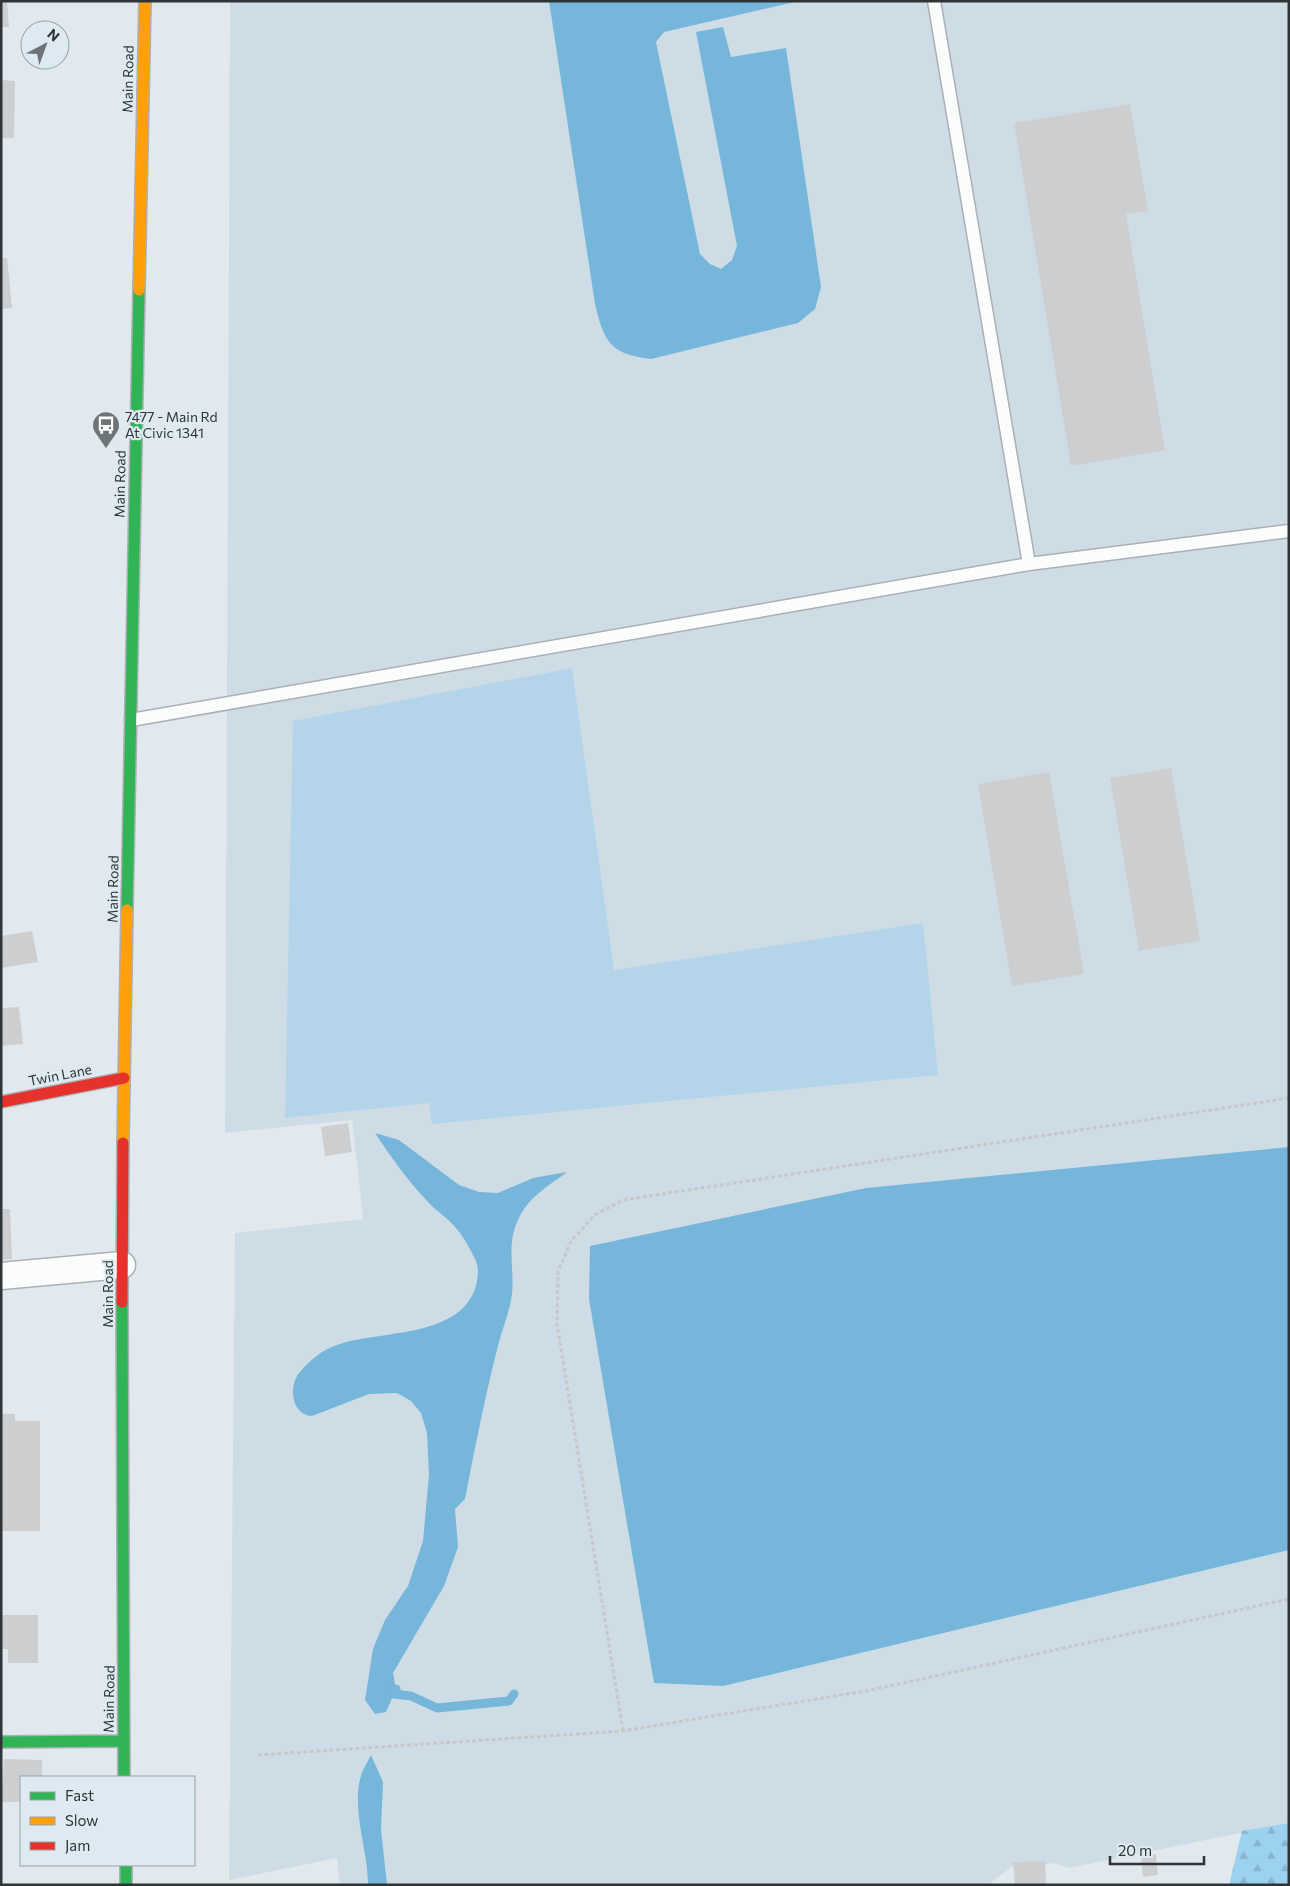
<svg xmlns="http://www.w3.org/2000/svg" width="1290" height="1886" viewBox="0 0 1290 1886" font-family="Commissioner,sans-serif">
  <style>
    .built { fill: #cedde5 }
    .forest { fill: url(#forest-firs) }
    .park { fill: #b4d5e9 }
    .water { fill: #75b6da }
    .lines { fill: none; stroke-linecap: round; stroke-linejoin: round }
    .stream { stroke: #75b6da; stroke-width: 9 }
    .building { fill: #cdcecf }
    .lane-casing { stroke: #abb0b4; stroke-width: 15 }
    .street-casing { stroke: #abb0b4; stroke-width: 29 }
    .fast-casing { stroke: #abb0b4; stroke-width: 14 }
    .slow-casing { stroke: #abb0b4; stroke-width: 14 }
    .jam-casing { stroke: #abb0b4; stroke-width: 14 }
    .path { stroke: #c6c8ca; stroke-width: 3; stroke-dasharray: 4 2.5; stroke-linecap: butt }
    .lane { stroke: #fbfcfc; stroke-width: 12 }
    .street { stroke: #fbfcfc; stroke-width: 26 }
    .fast { stroke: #30b455; stroke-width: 11 }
    .slow { stroke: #ff9f0a; stroke-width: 11 }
    .jam { stroke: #e5322d; stroke-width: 11 }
    .labels { text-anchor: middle; stroke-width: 4.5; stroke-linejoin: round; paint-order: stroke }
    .street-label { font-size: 14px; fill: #2f3437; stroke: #deeaf2 }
    .poi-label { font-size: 14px; fill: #2f3437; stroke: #deeaf2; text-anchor: start }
  </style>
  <defs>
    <pattern id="forest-firs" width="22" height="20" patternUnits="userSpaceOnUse" patternTransform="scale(1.25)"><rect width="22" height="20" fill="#9dd1f0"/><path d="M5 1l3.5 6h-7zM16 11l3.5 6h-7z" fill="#88b4ce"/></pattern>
  </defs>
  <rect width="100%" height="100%" fill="#e2e9ee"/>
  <path class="built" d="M 230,1 L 1289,1 L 1289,1823 L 1069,1868 L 1054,1863 L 1020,1868 L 1014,1865 L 988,1885 L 340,1885 L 337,1858 L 229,1880 L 235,1233 L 363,1219 L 352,1120 L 225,1133 Z"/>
  <path class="forest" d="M 1289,1823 L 1289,1885 L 1229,1885 L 1242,1831 Z"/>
  <path class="park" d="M 572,668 L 614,970 L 923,923 L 938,1075 L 432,1124 L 429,1103 L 285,1118 L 293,721 Z"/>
  <path class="water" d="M 549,1 L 799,1 L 664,32 L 656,42 L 700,254 L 710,264 L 721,269 L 732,260 L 737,246 L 696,32 L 723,27 L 731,57 L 786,48 L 821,287 L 815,309 L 798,323 L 651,359 C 610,354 604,342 595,304 Z
    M 375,1133 L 399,1140 L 459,1185 L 479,1192 L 498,1193 L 533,1178 L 567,1172 C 550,1185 530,1196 520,1216 C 503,1247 518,1273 510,1305 C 507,1319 501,1332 498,1346 C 485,1396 475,1448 465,1499 L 455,1509 L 458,1547 L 444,1586 L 393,1673 L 396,1689 L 386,1712 L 375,1714 L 365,1700 L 373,1649 L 385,1620 L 408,1586 L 423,1541 L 429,1475 L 427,1433 L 421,1413 L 411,1401 L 397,1393 L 369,1394 L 312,1416 C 291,1415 288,1385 300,1372 C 310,1360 322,1350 337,1345 C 378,1330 457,1339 475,1289 C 478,1279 480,1267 474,1257 C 469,1247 463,1236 456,1228 C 448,1218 436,1211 428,1202 C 408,1181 391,1157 375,1133 Z
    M 1289,1147 L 1289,1550 L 723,1686 L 654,1683 L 589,1299 L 590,1246 L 866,1188 Z
    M 371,1755 L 383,1782 L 381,1829 L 387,1885 L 368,1885 C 368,1850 351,1809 361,1776 C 363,1769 368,1761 371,1755 Z"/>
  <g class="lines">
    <path class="stream" d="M 396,1689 L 394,1694 L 411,1696 L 437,1708 L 509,1701 L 514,1694"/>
  </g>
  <path class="building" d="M 1,1 L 7,1 L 9,27 L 1,27 Z
    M 1,80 L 15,81 L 14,138 L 1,138 Z
    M 1130,104 L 1148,211 L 1126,214 L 1165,450 L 1071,466 L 1014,123 Z
    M 1,258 L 7,258 L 12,308 L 1,309 Z
    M 1171,768 L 1200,941 L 1139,951 L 1110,778 Z
    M 1049,772 L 1084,974 L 1012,986 L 978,784 Z
    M 32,931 L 38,962 L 1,968 L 1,936 Z
    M 19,1007 L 23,1044 L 1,1046 L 1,1008 Z
    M 348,1123 L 352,1152 L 325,1156 L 321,1127 Z
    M 1,1209 L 10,1209 L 12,1259 L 1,1260 Z
    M 1,1414 L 15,1414 L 15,1421 L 40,1421 L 40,1531 L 1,1531 Z
    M 1,1615 L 38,1615 L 38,1663 L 8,1663 L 8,1649 L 1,1649 Z
    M 4,1759 L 42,1760 L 42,1777 L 21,1777 L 21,1802 L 1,1802 Z
    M 1156,1854 L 1158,1875 L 1143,1877 L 1141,1856 Z
    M 1045,1861 L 1046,1885 L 1015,1885 L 1013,1862 Z"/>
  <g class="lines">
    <g class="lane-casing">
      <path id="lane" d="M 934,1 L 1029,564
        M 131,720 L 1029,564 L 1289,531"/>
    </g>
    <g class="street-casing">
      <path id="street" d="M 1,1276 L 122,1265"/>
    </g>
    <g class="fast-casing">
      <path id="fast" d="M 127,910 L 139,290
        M 122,1302 L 124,1777
        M 1,1742 L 123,1741
        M 126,1865 L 126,1885"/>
    </g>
    <g class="slow-casing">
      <path id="slow" d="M 139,290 L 145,1
        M 123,1143 L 127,910"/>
    </g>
    <g class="jam-casing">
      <path id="jam" d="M 1,1102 L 124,1078
        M 122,1302 L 123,1143"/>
    </g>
    <path class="path" d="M 623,1731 L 557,1324 L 558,1272 L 571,1241 L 595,1215 L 623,1200 L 1289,1098
      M 258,1755 L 623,1731 L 871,1690 L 1289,1599"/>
    <use href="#lane" class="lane"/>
    <use href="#street" class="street"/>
    <use href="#fast" class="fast"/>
    <use href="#slow" class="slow"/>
    <use href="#jam" class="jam"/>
  </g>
  <defs>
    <g id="bus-pin" transform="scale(1.4375)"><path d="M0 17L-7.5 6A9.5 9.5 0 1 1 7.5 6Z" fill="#6e7377" stroke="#deeaf2"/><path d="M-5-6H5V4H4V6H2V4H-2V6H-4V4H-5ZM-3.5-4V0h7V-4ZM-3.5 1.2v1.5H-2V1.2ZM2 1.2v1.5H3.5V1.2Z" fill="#fff"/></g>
  </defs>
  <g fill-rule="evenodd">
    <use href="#bus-pin" x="106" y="425"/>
  </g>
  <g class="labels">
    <g class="street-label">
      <text transform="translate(128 79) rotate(-89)" y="5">Main Road</text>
      <text transform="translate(120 484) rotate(-89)" y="5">Main Road</text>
      <text transform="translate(113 889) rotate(-89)" y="5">Main Road</text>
      <text transform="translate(60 1075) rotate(-11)" y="5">Twin Lane</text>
      <text transform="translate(108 1294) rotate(-90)" y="5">Main Road</text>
      <text transform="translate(109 1699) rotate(-89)" y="5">Main Road</text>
    </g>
    <g class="poi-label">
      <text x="125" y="422">7477 - Main Rd<tspan x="125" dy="16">At Civic 1341</tspan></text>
    </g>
  </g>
  <rect width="1290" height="1886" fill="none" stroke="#2f3437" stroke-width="5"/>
  <rect x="20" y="1776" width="175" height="90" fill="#deeaf2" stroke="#98a1a7"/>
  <rect x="30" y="1792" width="25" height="8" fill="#30b455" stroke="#98a1a7"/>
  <text x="65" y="1801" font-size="15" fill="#2f3437">Fast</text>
  <rect x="30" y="1817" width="25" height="8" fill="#ff9f0a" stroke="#98a1a7"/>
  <text x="65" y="1826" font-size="15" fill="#2f3437">Slow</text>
  <rect x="30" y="1842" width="25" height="8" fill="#e5322d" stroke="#98a1a7"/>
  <text x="65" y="1851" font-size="15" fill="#2f3437">Jam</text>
  <g transform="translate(45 45) rotate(41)"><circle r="24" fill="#deeaf2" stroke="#98a1a7"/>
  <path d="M0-4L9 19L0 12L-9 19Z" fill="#6e7377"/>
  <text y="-8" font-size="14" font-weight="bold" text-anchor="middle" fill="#2f3437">N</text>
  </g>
  <path d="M1110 1856v8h94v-8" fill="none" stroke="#2f3437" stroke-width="2.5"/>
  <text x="1118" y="1856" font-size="15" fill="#2f3437" stroke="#deeaf2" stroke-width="4" paint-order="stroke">20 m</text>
</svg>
